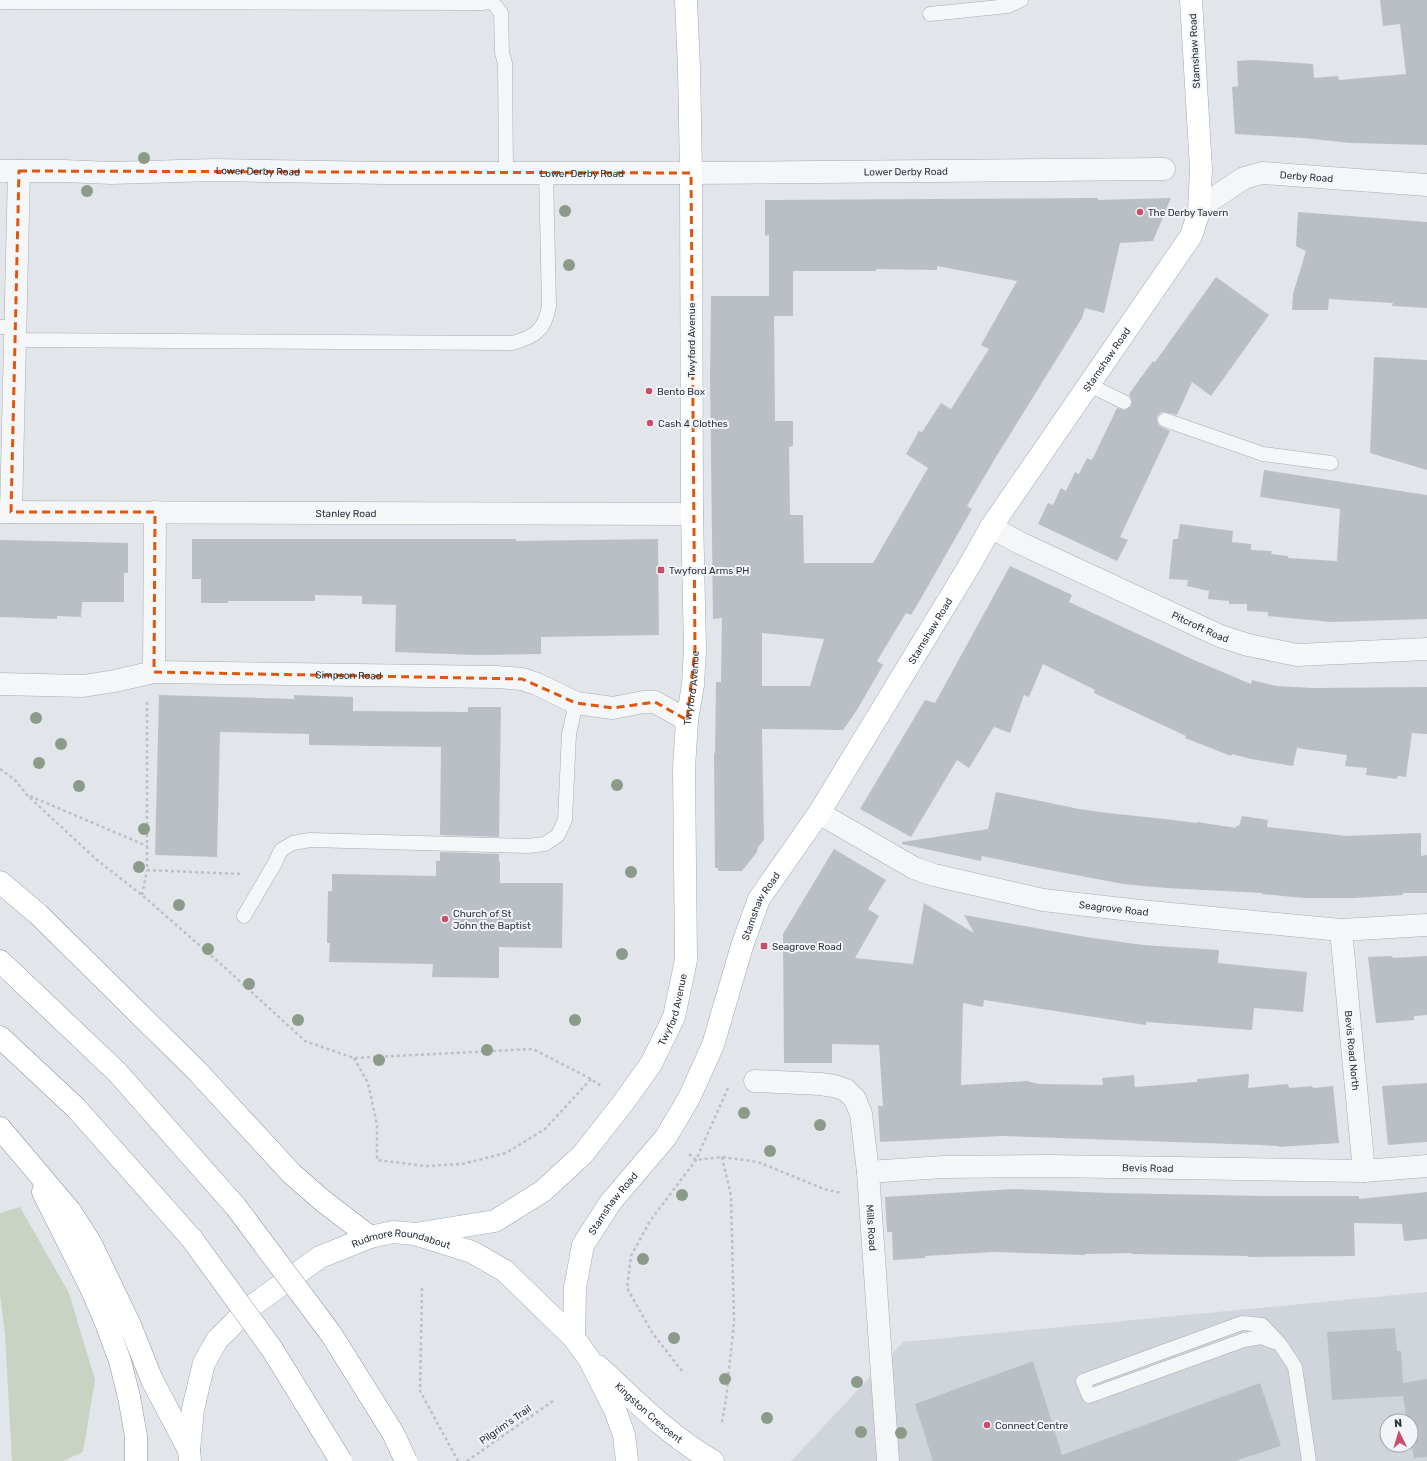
<svg xmlns="http://www.w3.org/2000/svg" width="1427" height="1461" viewBox="0 0 1427 1461" font-family="Rubik,sans-serif">
  <style>
    .built { fill: #d0d5db; fill-rule: evenodd }
    .green { fill: #c9d3c4 }
    .building { fill: #babfc6; fill-rule: evenodd }
    .lines { fill: none; stroke-linecap: round; stroke-linejoin: round }
    .lane-casing { stroke: #a7adb4; stroke-width: 15 }
    .street-casing { stroke: #a7adb4; stroke-width: 23 }
    .primary-casing { stroke: #a2abb5; stroke-width: 23 }
    .highway-casing { stroke: #8a959f; stroke-width: 23 }
    .path { stroke: #bcc0c5; stroke-width: 2.5; stroke-dasharray: 3 3; stroke-linecap: butt }
    .lane { stroke: #f5f6f8; stroke-width: 14 }
    .street { stroke: #f5f6f8; stroke-width: 22 }
    .primary { stroke: #fff; stroke-width: 22 }
    .highway { stroke: #fff; stroke-width: 22 }
    .highway-bridge-casing { stroke: #8a959f; stroke-width: 23; stroke-linecap: butt }
    .highway-bridge { stroke: #fff; stroke-width: 22 }
    .tree { fill: #8b9a89 }
    .marked { fill: none; stroke: #df570f; stroke-width: 3; stroke-dasharray: 8 5; stroke-linejoin: round }
    .poi-dot { fill: #c74f6c; stroke: #f2f4f7; stroke-width: 1.5 }
    .labels { text-anchor: middle; stroke-width: 4; stroke-linejoin: round; paint-order: stroke }
    .street-label { font-size: 10px; fill: #2b3541; stroke: #f2f4f7 }
    .poi-label { font-size: 10px; fill: #2b3541; stroke: #f2f4f7; text-anchor: start }
  </style>
  <rect width="100%" height="100%" fill="#e2e6ea"/>
  <path class="built" d="M 1427,1292 L 1427,1461 L 791,1461 L 903,1342 ZM 1387,1421 L 1411,1421 L 1411,1445 L 1387,1445 Z"/>
  <path class="green" d="M 20,1207 L 69,1293 L 95,1380 L 83,1452 L 63,1461 L 12,1461 L 5,1336 L 0,1294 L 0,1213 Z"/>
  <path class="building" d="M 1380,0 L 1427,0 L 1427,145 L 1351,143 L 1303,138 L 1235,134 L 1232,87 L 1238,86 L 1237,61 L 1254,60 L 1313,64 L 1314,78 L 1338,76 L 1339,80 L 1406,74 L 1400,24 L 1383,26 Z
    M 1098,198 L 1098,200 L 1171,198 L 1153,241 L 1120,243 L 1104,313 L 1085,308 L 1082,318 L 996,457 L 967,506 L 972,509 L 920,600 L 911,615 L 906,613 L 877,661 L 883,665 L 857,710 L 843,730 L 762,729 L 764,840 L 758,847 L 757,852 L 742,871 L 718,871 L 718,868 L 715,868 L 714,753 L 715,753 L 716,682 L 721,682 L 722,618 L 713,619 L 710,376 L 711,296 L 769,296 L 769,235 L 765,236 L 765,200 ZM 937,266 L 1017,281 L 981,345 L 989,349 L 951,409 L 941,403 L 922,432 L 919,431 L 906,454 L 928,468 L 873,563 L 804,563 L 803,515 L 790,515 L 789,447 L 793,446 L 793,421 L 775,421 L 774,316 L 793,316 L 793,271 L 876,271 L 876,269 L 937,270 ZM 762,633 L 824,639 L 810,686 L 762,686 Z
    M 1298,212 L 1427,222 L 1427,308 L 1392,306 L 1393,303 L 1329,299 L 1328,310 L 1292,310 L 1293,294 L 1306,251 L 1296,246 Z
    M 1216,277 L 1269,315 L 1211,396 L 1192,382 L 1177,415 L 1164,412 L 1160,413 L 1157,417 L 1157,421 L 1159,426 L 1170,431 L 1120,537 L 1128,540 L 1117,561 L 1038,524 L 1048,503 L 1053,505 L 1061,488 L 1066,491 L 1075,472 L 1079,474 L 1087,458 L 1092,460 L 1117,408 L 1125,410 L 1131,406 L 1132,401 L 1129,394 L 1153,361 L 1155,362 Z
    M 1374,357 L 1427,360 L 1427,470 L 1370,453 Z
    M 1264,470 L 1427,495 L 1427,619 L 1332,622 L 1268,616 L 1268,612 L 1247,611 L 1247,604 L 1229,604 L 1229,601 L 1208,599 L 1209,591 L 1187,586 L 1188,580 L 1169,579 L 1173,539 L 1178,539 L 1180,524 L 1233,531 L 1232,542 L 1251,544 L 1251,550 L 1272,551 L 1271,554 L 1288,556 L 1288,558 L 1337,561 L 1340,509 L 1260,497 Z
    M 192,539 L 516,539 L 516,541 L 658,539 L 659,635 L 541,637 L 541,654 L 477,655 L 395,652 L 396,605 L 362,604 L 362,596 L 315,595 L 315,601 L 228,601 L 228,603 L 201,603 L 201,579 L 192,579 Z
    M 0,540 L 128,543 L 128,573 L 124,573 L 124,602 L 82,602 L 81,617 L 57,616 L 57,619 L 0,617 Z
    M 1010,566 L 1072,595 L 1069,602 L 1194,660 L 1251,684 L 1252,680 L 1276,686 L 1313,688 L 1427,687 L 1427,734 L 1412,733 L 1406,777 L 1398,776 L 1397,779 L 1366,775 L 1367,768 L 1345,766 L 1347,755 L 1297,748 L 1293,766 L 1251,759 L 1232,754 L 1231,756 L 1185,738 L 1186,736 L 1094,693 L 1095,690 L 1043,664 L 1029,697 L 1024,695 L 1010,733 L 994,727 L 969,768 L 957,760 L 911,837 L 860,809 L 925,700 L 935,703 Z
    M 159,695 L 294,699 L 294,695 L 353,697 L 353,711 L 468,712 L 468,707 L 501,707 L 499,837 L 440,835 L 441,747 L 309,745 L 309,734 L 220,732 L 217,857 L 155,855 Z
    M 996,792 L 1079,809 L 1108,813 L 1165,819 L 1197,823 L 1197,822 L 1236,828 L 1236,826 L 1239,826 L 1242,816 L 1268,820 L 1267,827 L 1330,834 L 1345,836 L 1421,833 L 1421,856 L 1427,855 L 1427,893 L 1403,893 L 1403,895 L 1354,898 L 1304,898 L 1262,894 L 1262,893 L 1166,888 L 1123,884 L 1044,869 L 982,856 L 981,861 L 902,844 L 902,842 L 988,829 Z
    M 834,849 L 886,880 L 868,909 L 879,916 L 855,958 L 913,964 L 924,903 L 974,933 L 964,915 L 1086,937 L 1143,945 L 1219,950 L 1218,963 L 1307,972 L 1303,1012 L 1254,1008 L 1252,1030 L 1146,1022 L 1146,1025 L 984,1000 L 983,1007 L 963,1003 L 961,1085 L 1027,1081 L 1039,1084 L 1103,1085 L 1102,1078 L 1134,1075 L 1135,1087 L 1197,1082 L 1197,1079 L 1249,1074 L 1248,1088 L 1288,1084 L 1289,1088 L 1312,1086 L 1313,1088 L 1333,1086 L 1339,1143 L 1279,1147 L 1279,1146 L 1260,1145 L 1002,1136 L 880,1142 L 878,1106 L 883,1106 L 879,1045 L 832,1044 L 832,1063 L 784,1063 L 783,934 Z
    M 440,852 L 499,854 L 499,862 L 500,862 L 500,883 L 563,883 L 562,948 L 499,947 L 499,978 L 432,977 L 433,964 L 329,962 L 330,943 L 327,943 L 328,891 L 332,891 L 332,874 L 436,876 L 436,861 L 440,861 Z
    M 1392,956 L 1393,958 L 1427,956 L 1427,1015 L 1414,1016 L 1414,1020 L 1378,1023 L 1376,1023 L 1368,957 Z
    M 1427,1083 L 1427,1142 L 1388,1145 L 1382,1086 Z
    M 1014,1189 L 1109,1193 L 1263,1196 L 1359,1196 L 1359,1199 L 1427,1192 L 1427,1239 L 1404,1241 L 1402,1224 L 1354,1223 L 1355,1256 L 1248,1257 L 1248,1256 L 1132,1254 L 1132,1253 L 1085,1254 L 1085,1255 L 993,1252 L 925,1256 L 925,1258 L 893,1260 L 892,1232 L 887,1232 L 885,1197 Z
    M 1395,1328 L 1397,1351 L 1401,1351 L 1403,1383 L 1427,1379 L 1427,1457 L 1414,1458 L 1411,1441 L 1411,1421 L 1407,1421 L 1403,1396 L 1332,1400 L 1327,1332 Z
    M 1033,1361 L 1062,1455 L 1260,1383 L 1281,1446 L 1235,1461 L 933,1461 L 915,1404 Z"/>
  <g class="lines">
    <g class="lane-casing">
      <path id="lane" d="M 491,0 L 501,13 L 502,53 L 505,63 L 506,172
        M 0,2 L 483,3 L 491,1
        M 930,14 L 1008,6 L 1021,0
        M 0,327 L 15,327
        M 15,340 L 512,343 C 535,337 545,330 549,306 L 546,172
        M 1089,385 L 1124,402
        M 1165,420 L 1263,454 L 1331,463
        M 244,916 L 275,863 L 281,850 L 293,843 L 310,840 L 528,846 L 545,844 L 558,835 L 565,820 L 569,734 L 576,703
        M 1280,1344 L 1261,1337 L 1244,1340 L 1089,1396 L 1083,1381 L 1242,1323 L 1262,1325 L 1280,1344 L 1295,1367 L 1309,1461"/>
    </g>
    <g class="street-casing">
      <g id="street">
        <path id="s1" d="M 0,171 L 64,171 L 111,173 L 215,170 L 384,173 L 691,173 L 1164,169"/>
        <path id="s2" d="M 1199,212 L 1211,200 L 1244,178 L 1262,173 L 1427,185"/>
        <path id="s3" d="M 0,512 L 692,514"/>
        <path d="M 11,512 L 19,171"/>
        <path id="s4" d="M 991,527 L 1020,543 L 1220,636 L 1248,645 L 1297,655 L 1427,649"/>
        <path d="M 154,672 L 155,512"/>
        <path id="s5" d="M 0,684 L 83,686 L 115,681 L 154,672 L 497,677 L 522,679 L 537,684 L 576,703 L 613,708 L 643,702 L 655,702 L 687,720"/>
        <path id="s6" d="M 819,813 L 914,868 L 934,875 L 1043,900 L 1140,911 L 1341,930 L 1427,925"/>
        <path id="s7" d="M 1341,930 L 1364,1171"/>
        <path id="s8" d="M 755,1081 L 820,1084 L 834,1086 L 846,1090 L 855,1099 L 861,1114 L 868,1172 L 888,1461"/>
        <path id="s9" d="M 868,1172 L 943,1167 L 1048,1166 L 1364,1171 L 1427,1166"/>
      </g>
    </g>
    <g class="primary-casing">
      <g id="primary">
        <path id="s10" d="M 415,1234 L 495,1221 L 543,1191 L 583,1154 L 623,1103 L 651,1064 L 674,1017 L 686,960 L 684,768 L 687,720 L 693,685 L 695,649 L 692,514 L 691,173 L 689,68 L 686,0"/>
        <path id="s11" d="M 574,1338 L 575,1288 L 583,1245 L 610,1203 L 666,1137 L 689,1098 L 713,1045 L 742,946 L 759,899 L 819,813 L 968,568 L 991,527 L 1191,236 L 1199,212 L 1201,169 L 1191,0"/>
        <path id="s12" d="M 598,1366 C 635,1400 669,1436 713,1461"/>
        <path id="s13" d="M 190,1461 L 189,1450 L 193,1409 L 204,1363 L 217,1340 L 249,1308 L 320,1257 L 370,1237 L 393,1232 L 415,1234 L 472,1252 L 505,1271 L 574,1338 L 589,1359 L 615,1410 L 624,1435 L 627,1461"/>
      </g>
    </g>
    <g class="highway-casing">
      <path id="highway" d="M 0,882 L 38,914 L 197,1071 L 292,1174 L 323,1201 L 370,1237
        M 0,961 L 117,1072 L 236,1207
        M 0,1037 L 76,1108 L 192,1239
        M 0,1128 L 70,1211 L 91,1244 L 130,1325 L 152,1380 L 189,1450
        M 43,1192 L 90,1286 L 106,1323 L 120,1361 L 129,1397 L 136,1436 L 136,1461"/>
    </g>
    <path class="path" d="M 147,702 L 147,870 L 242,874
      M 0,769 L 15,780 L 27,795 L 97,860 L 142,895 L 222,965 L 305,1041 L 354,1058 L 533,1049 L 591,1079 L 601,1086
      M 30,796 L 147,846
      M 142,895 L 147,870
      M 354,1058 L 368,1083 L 377,1125 L 377,1160 L 426,1166 L 462,1164 L 506,1153 L 545,1129 L 591,1079
      M 689,1154 L 696,1160 L 722,1157 L 758,1162 L 824,1189 L 841,1193
      M 722,1157 L 731,1196 L 734,1322 L 726,1399 L 722,1422
      M 422,1288 L 420,1391 L 458,1461
      M 682,1371 L 653,1334 L 627,1288 L 631,1256 L 650,1221 L 696,1160 L 728,1088
      M 467,1461 L 553,1401"/>
    <use href="#lane" class="lane"/>
    <use href="#street" class="street"/>
    <use href="#primary" class="primary"/>
    <use href="#highway" class="highway"/>
    <g class="highway-bridge-casing">
      <path id="highway-bridge" d="M 236,1207 L 331,1334 L 393,1433 L 406,1461
        M 192,1239 L 272,1349 L 341,1461"/>
    </g>
    <use href="#highway-bridge" class="highway-bridge"/>
  </g>
  <g class="tree">
    <circle cx="144" cy="158" r="6"/>
    <circle cx="87" cy="191" r="6"/>
    <circle cx="565" cy="211" r="6"/>
    <circle cx="569" cy="265" r="6"/>
    <circle cx="36" cy="718" r="6"/>
    <circle cx="61" cy="744" r="6"/>
    <circle cx="39" cy="763" r="6"/>
    <circle cx="617" cy="785" r="6"/>
    <circle cx="79" cy="786" r="6"/>
    <circle cx="144" cy="829" r="6"/>
    <circle cx="139" cy="867" r="6"/>
    <circle cx="631" cy="872" r="6"/>
    <circle cx="179" cy="905" r="6"/>
    <circle cx="208" cy="949" r="6"/>
    <circle cx="622" cy="954" r="6"/>
    <circle cx="249" cy="984" r="6"/>
    <circle cx="298" cy="1020" r="6"/>
    <circle cx="575" cy="1020" r="6"/>
    <circle cx="487" cy="1050" r="6"/>
    <circle cx="379" cy="1060" r="6"/>
    <circle cx="744" cy="1113" r="6"/>
    <circle cx="820" cy="1125" r="6"/>
    <circle cx="770" cy="1151" r="6"/>
    <circle cx="682" cy="1195" r="6"/>
    <circle cx="643" cy="1259" r="6"/>
    <circle cx="674" cy="1338" r="6"/>
    <circle cx="725" cy="1379" r="6"/>
    <circle cx="857" cy="1382" r="6"/>
    <circle cx="767" cy="1418" r="6"/>
    <circle cx="861" cy="1432" r="6"/>
    <circle cx="901" cy="1433" r="6"/>
  </g>
  <path class="marked" d="M 19,171 L 691,173 L 695,649 L 687,720 L 655,702 L 613,708 L 576,703 L 522,679 L 154,672 L 155,512 L 11,512 Z"/>
  <g class="poi-dot">
    <circle cx="1140" cy="212" r="4"/>
    <circle cx="649" cy="391" r="4"/>
    <circle cx="650" cy="423" r="4"/>
    <rect x="657" y="566" width="8" height="8" rx="2"/>
    <circle cx="445" cy="919" r="4"/>
    <rect x="760" y="942" width="8" height="8" rx="2"/>
    <circle cx="987" cy="1425" r="4"/>
  </g>
  <g class="labels">
    <g class="street-label">
      <text transform="translate(1194 51) rotate(-93)" y="4">Stamshaw Road</text>
      <text dy="4" stroke="none"><textPath href="#s1" startOffset="258">Lower Derby Road</textPath></text>
      <text dy="4" stroke="none"><textPath href="#s1" startOffset="582">Lower Derby Road</textPath></text>
      <text dy="4" stroke="none"><textPath href="#s1" startOffset="906">Lower Derby Road</textPath></text>
      <text dy="4" stroke="none"><textPath href="#s2" startOffset="120">Derby Road</textPath></text>
      <text transform="translate(691 340) rotate(-90)" y="4">Twyford Avenue</text>
      <text dy="4" stroke="none"><textPath href="#s11" startOffset="1129">Stamshaw Road</textPath></text>
      <text dy="4" stroke="none"><textPath href="#s3" startOffset="346">Stanley Road</textPath></text>
      <text dy="4" stroke="none"><textPath href="#s4" startOffset="232">Pitcroft Road</textPath></text>
      <text dy="4" stroke="none"><textPath href="#s11" startOffset="805">Stamshaw Road</textPath></text>
      <text dy="4" stroke="none"><textPath href="#s5" startOffset="350">Simpson Road</textPath></text>
      <text dy="4" stroke="none"><textPath href="#s10" startOffset="688">Twyford Avenue</textPath></text>
      <text dy="4" stroke="none"><textPath href="#s11" startOffset="481">Stamshaw Road</textPath></text>
      <text dy="4" stroke="none"><textPath href="#s6" startOffset="314">Seagrove Road</textPath></text>
      <text dy="4" stroke="none"><textPath href="#s10" startOffset="364">Twyford Avenue</textPath></text>
      <text dy="4" stroke="none"><textPath href="#s7" startOffset="121">Bevis Road North</textPath></text>
      <text dy="4" stroke="none"><textPath href="#s9" startOffset="280">Bevis Road</textPath></text>
      <text dy="4" stroke="none"><textPath href="#s11" startOffset="145">Stamshaw Road</textPath></text>
      <text dy="4" stroke="none"><textPath href="#s8" startOffset="235">Mills Road</textPath></text>
      <text dy="4" stroke="none"><textPath href="#s13" startOffset="344">Rudmore Roundabout</textPath></text>
      <text dy="4" stroke="none"><textPath href="#s12" startOffset="69">Kingston Crescent</textPath></text>
      <text transform="translate(505 1424) rotate(-35)" y="4">Pilgrim's Trail</text>
    </g>
    <g class="poi-label">
      <text x="1148" y="216">The Derby Tavern</text>
      <text x="657" y="395">Bento Box</text>
      <text x="658" y="427">Cash 4 Clothes</text>
      <text x="669" y="574">Twyford Arms PH</text>
      <text x="453" y="917">Church of St<tspan x="453" dy="12">John the Baptist</tspan></text>
      <text x="772" y="950">Seagrove Road</text>
      <text x="995" y="1429">Connect Centre</text>
    </g>
  </g>
  <g transform="translate(1399 1433) rotate(355)"><circle r="19" fill="#f2f4f7" stroke="#a2a8ae"/>
  <path d="M0-3L7 15L0 10L-7 15Z" fill="#c74f6c"/>
  <text y="-6" font-size="11" font-weight="bold" text-anchor="middle" fill="#2b3541">N</text>
  </g>
</svg>
